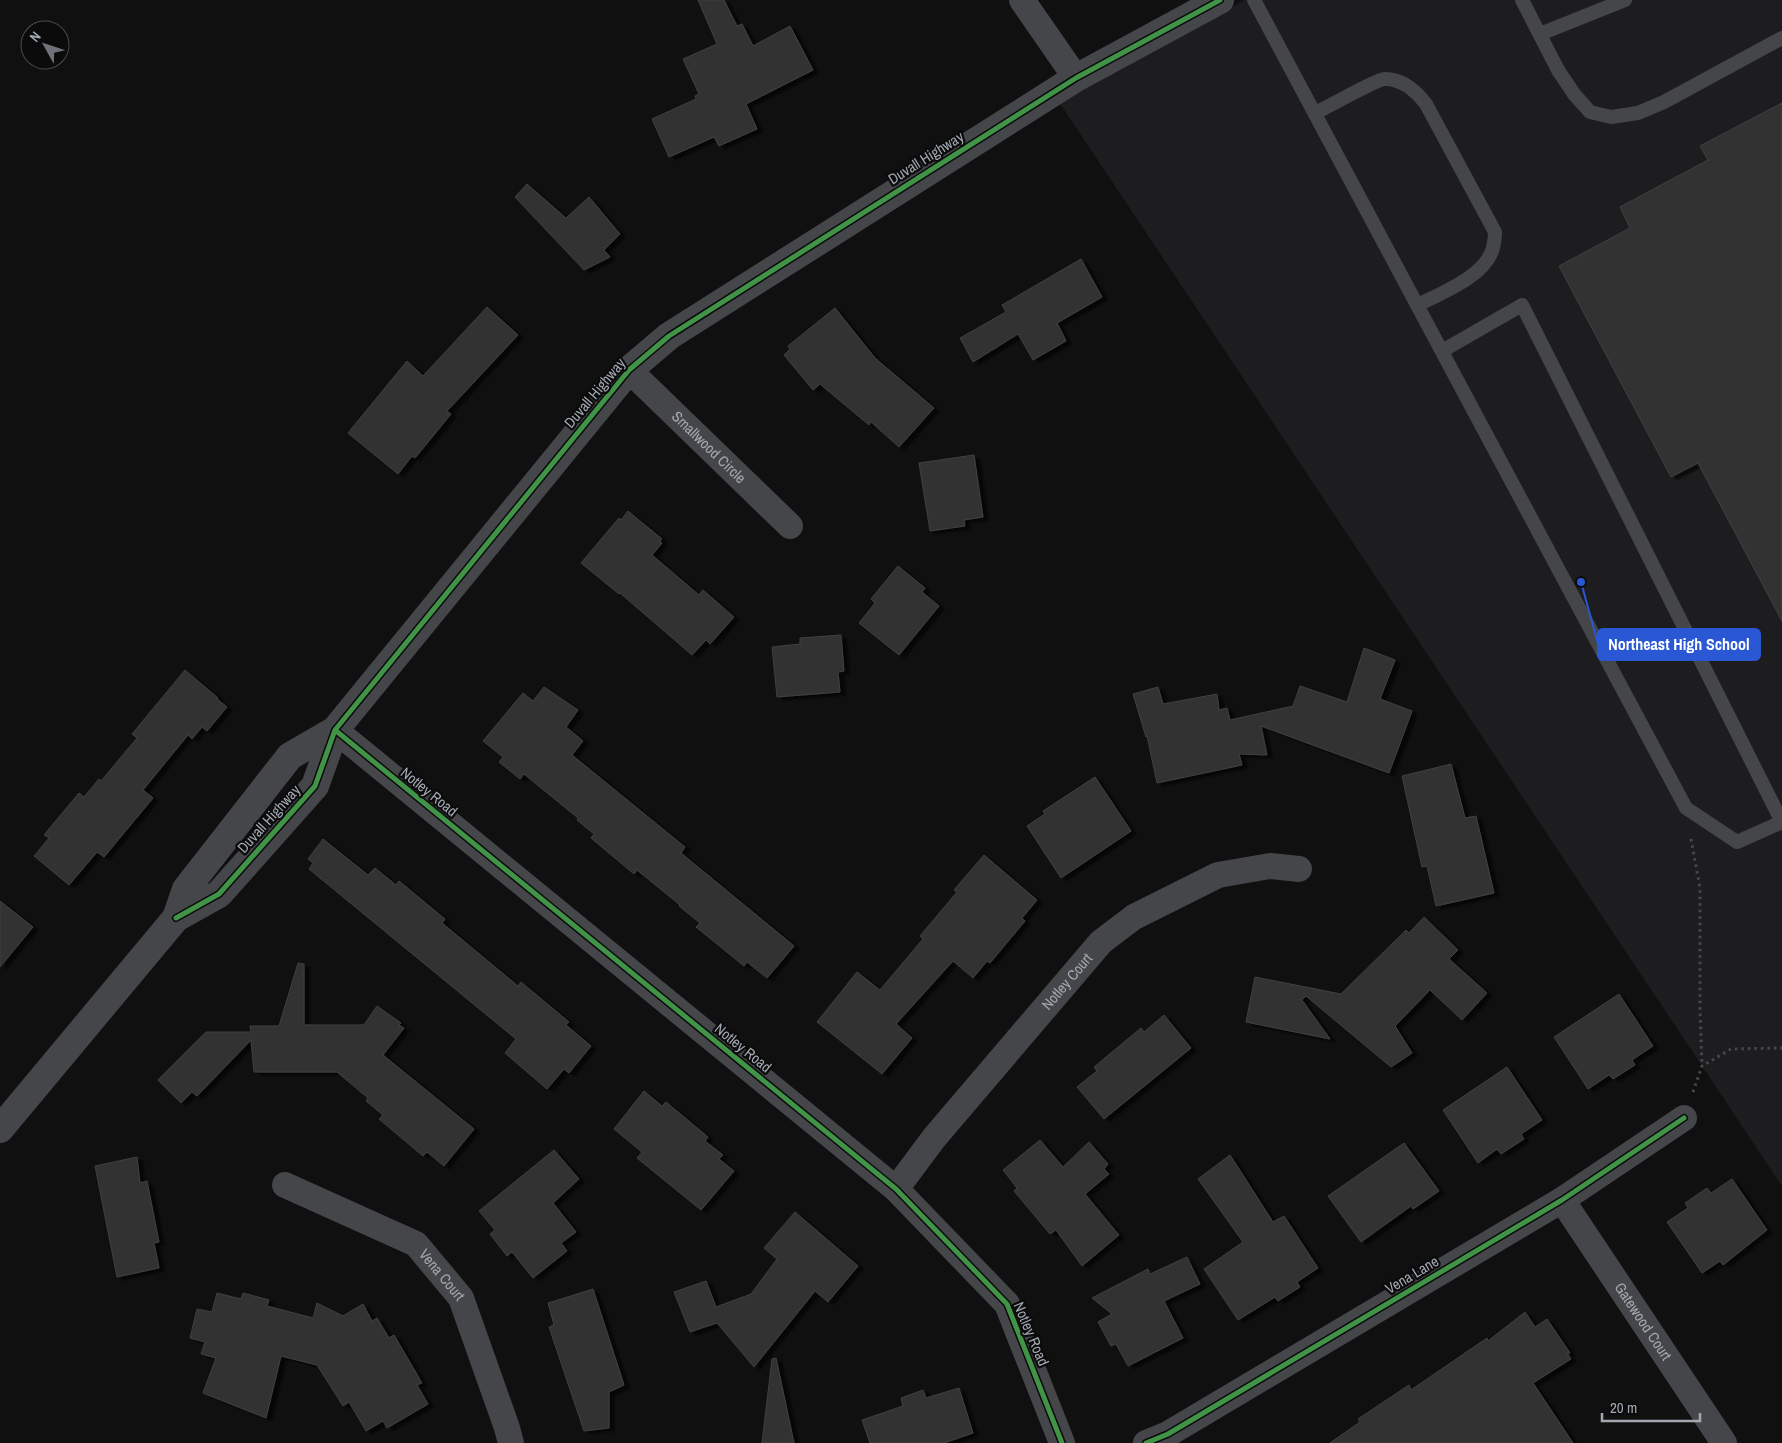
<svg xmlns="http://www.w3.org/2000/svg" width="1782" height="1443" viewBox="0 0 1782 1443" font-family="'Archivo Narrow',sans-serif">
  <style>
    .built { fill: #1d1d1f }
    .building { fill: #313133; stroke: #404144; filter: url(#shadow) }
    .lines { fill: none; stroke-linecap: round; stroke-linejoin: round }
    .path { stroke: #46484b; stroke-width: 3; stroke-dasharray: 2.5 4; stroke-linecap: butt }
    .service { stroke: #454649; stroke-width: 14 }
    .minor { stroke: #454649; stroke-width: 26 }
    .tertiary { stroke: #454649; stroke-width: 28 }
    .cycleway-casing { stroke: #0b0b0c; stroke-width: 8 }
    .cycleway { stroke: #419447; stroke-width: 5 }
    .labels { text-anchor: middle; stroke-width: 4.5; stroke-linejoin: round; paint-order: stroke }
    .street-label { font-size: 15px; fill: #a2a8b1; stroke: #0b0b0c }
    .leader { fill: none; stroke: #2a57d4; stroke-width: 2 }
    .callout-dot { fill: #2a57d4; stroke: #0b0b0c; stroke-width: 2 }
    .callout { fill: #2a57d4; stroke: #2a57d4; stroke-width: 2 }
    .callout-label { font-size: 16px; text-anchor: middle; font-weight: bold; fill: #fff }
  </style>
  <defs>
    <filter id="shadow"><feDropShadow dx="5.5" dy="3" stdDeviation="1" flood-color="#0009"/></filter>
  </defs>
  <rect width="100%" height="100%" fill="#101011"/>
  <path class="built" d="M 1245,0 L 1782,0 L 1782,1186 L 1057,99 Z"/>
  <path class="building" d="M 698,0 L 724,0 L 737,26 L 742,24 L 753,46 L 790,26 L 813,70 L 746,104 L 757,129 L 719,146 L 714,137 L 669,157 L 652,119 L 696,99 L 695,96 L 699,94 L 683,59 L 717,44 Z
    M 1782,103 L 1782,621 L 1698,463 L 1671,477 L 1559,266 L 1630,228 L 1620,207 L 1708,160 L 1700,146 Z
    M 527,184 L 566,218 L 589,197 L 620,234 L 604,250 L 610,257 L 584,270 L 515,197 Z
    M 1081,259 L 1102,297 L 1057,323 L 1066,341 L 1033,360 L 1018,334 L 973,362 L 960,338 L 1006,312 L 1002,305 Z
    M 487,307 L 518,335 L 447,411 L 451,414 L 415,458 L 412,456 L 398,474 L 348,433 L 407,361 L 423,376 Z
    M 835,308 L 875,358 L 934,408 L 899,447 L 871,422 L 869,425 L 820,384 L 813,390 L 784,355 L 790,349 L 788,346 Z
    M 974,455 L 983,517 L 964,520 L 965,526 L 930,531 L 919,463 Z
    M 628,511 L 662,539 L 660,541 L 662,543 L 652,555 L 699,595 L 703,590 L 734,617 L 710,644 L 706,640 L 692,655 L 620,593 L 619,594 L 581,563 L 619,518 L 621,520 Z
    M 898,566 L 925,588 L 922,592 L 939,606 L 899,655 L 859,623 L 875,603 L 871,599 Z
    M 841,635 L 844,671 L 838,672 L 840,692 L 777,697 L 772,647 L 800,644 L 800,638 Z
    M 1364,648 L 1395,660 L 1380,699 L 1412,711 L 1389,773 L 1261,726 L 1267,755 L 1239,754 L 1242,765 L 1157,783 L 1147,736 L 1146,737 L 1133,694 L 1158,687 L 1163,704 L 1217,694 L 1219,710 L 1227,708 L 1230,720 L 1293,706 L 1300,686 L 1347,702 Z
    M 185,670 L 218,698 L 217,699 L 227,707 L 207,731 L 202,727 L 192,739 L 188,735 L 143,790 L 153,798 L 104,857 L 97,852 L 69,885 L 34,856 L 49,838 L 44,835 L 79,793 L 84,797 L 99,779 L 101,781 L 137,738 L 132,734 Z
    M 544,687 L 578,710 L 566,727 L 583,741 L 572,755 L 685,847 L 681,853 L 794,946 L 767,978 L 747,962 L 744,966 L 696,927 L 700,923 L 679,906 L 680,905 L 637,870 L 634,874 L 591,838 L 594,834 L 577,820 L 578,818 L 524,774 L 520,779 L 499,762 L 503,757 L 483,741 L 523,693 L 533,701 Z
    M 1451,764 L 1465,818 L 1476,816 L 1494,893 L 1436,906 L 1427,866 L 1422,867 L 1402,776 Z
    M 1095,777 L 1131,831 L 1061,878 L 1027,826 L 1045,814 L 1043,811 Z
    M 323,839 L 368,875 L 375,868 L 396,885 L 399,881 L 445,919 L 442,923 L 518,986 L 521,982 L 569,1022 L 566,1025 L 591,1046 L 569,1073 L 564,1069 L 547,1089 L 505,1053 L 516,1039 L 309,869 L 313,863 L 308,859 Z
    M 984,855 L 1037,900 L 1022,918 L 1025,921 L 990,963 L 987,961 L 973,978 L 953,961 L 896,1024 L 912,1038 L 882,1074 L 817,1022 L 857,972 L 880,990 L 923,939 L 920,936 L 957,892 L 954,890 Z
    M 0,901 L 33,927 L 0,967 Z
    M 1424,917 L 1458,950 L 1449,959 L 1487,993 L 1462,1020 L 1430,990 L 1395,1026 L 1412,1053 L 1391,1067 L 1306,996 L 1302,1000 L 1330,1039 L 1246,1022 L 1255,977 L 1341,994 L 1406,930 L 1409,933 Z
    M 298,963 L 304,964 L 304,1025 L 364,1025 L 377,1006 L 401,1023 L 399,1025 L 404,1028 L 383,1055 L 474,1129 L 444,1166 L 427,1152 L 423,1156 L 379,1119 L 383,1115 L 366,1101 L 368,1098 L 337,1072 L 254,1072 L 251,1040 L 197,1096 L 192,1092 L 181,1103 L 158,1080 L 206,1032 L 251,1032 L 250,1026 L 279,1026 Z
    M 1619,994 L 1653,1046 L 1632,1060 L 1635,1065 L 1613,1079 L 1609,1075 L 1588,1089 L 1554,1037 Z
    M 1164,1015 L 1191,1048 L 1104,1119 L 1077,1087 L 1097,1071 L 1094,1067 L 1141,1028 L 1144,1032 Z
    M 1507,1067 L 1542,1120 L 1521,1134 L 1524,1139 L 1501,1154 L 1497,1149 L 1478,1163 L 1443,1110 Z
    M 644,1091 L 662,1106 L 666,1102 L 708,1137 L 705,1141 L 723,1155 L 719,1159 L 734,1171 L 701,1210 L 637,1158 L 642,1152 L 614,1129 Z
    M 1040,1140 L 1063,1167 L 1089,1142 L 1108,1164 L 1104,1169 L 1109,1174 L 1085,1194 L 1119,1235 L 1082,1266 L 1056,1230 L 1050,1234 L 1014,1191 L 1017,1188 L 1003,1170 Z
    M 1404,1143 L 1439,1191 L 1413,1209 L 1411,1206 L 1361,1242 L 1328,1196 Z
    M 554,1150 L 579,1179 L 553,1203 L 576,1232 L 561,1243 L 567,1251 L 533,1278 L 512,1252 L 507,1256 L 490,1234 L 495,1230 L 479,1211 Z
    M 1230,1155 L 1273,1222 L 1284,1216 L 1318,1268 L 1297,1282 L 1300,1287 L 1278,1301 L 1275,1297 L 1238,1320 L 1204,1269 L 1243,1242 L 1198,1179 Z
    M 137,1157 L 140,1183 L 147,1181 L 159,1242 L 154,1243 L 159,1268 L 117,1277 L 95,1166 Z
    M 1732,1179 L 1767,1230 L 1723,1265 L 1720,1261 L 1702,1273 L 1667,1222 L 1688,1208 L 1685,1203 L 1707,1188 L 1711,1193 Z
    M 795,1212 L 858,1266 L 828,1302 L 815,1291 L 754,1367 L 717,1323 L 690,1332 L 674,1292 L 706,1281 L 716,1307 L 751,1294 L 777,1259 L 764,1248 Z
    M 1187,1257 L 1200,1284 L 1164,1301 L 1183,1338 L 1128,1366 L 1116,1344 L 1111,1346 L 1098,1322 L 1112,1314 L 1092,1298 L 1148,1269 L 1150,1274 Z
    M 593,1289 L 624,1385 L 609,1392 L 609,1428 L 584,1431 L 549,1327 L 554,1325 L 548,1303 Z
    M 217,1293 L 241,1299 L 243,1293 L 269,1300 L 267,1306 L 313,1318 L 317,1303 L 343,1316 L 363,1304 L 372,1321 L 377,1318 L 389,1338 L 394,1335 L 422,1383 L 417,1385 L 428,1404 L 387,1428 L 383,1421 L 366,1431 L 349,1402 L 343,1406 L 317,1365 L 281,1356 L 266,1418 L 203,1393 L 216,1358 L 201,1354 L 205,1342 L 190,1338 L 197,1309 L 212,1312 Z
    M 1525,1312 L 1535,1327 L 1547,1319 L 1570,1353 L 1567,1353 L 1571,1359 L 1533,1383 L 1573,1443 L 1330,1443 L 1360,1422 L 1358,1419 L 1409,1385 L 1411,1390 L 1487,1338 L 1488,1341 Z
    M 776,1358 L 794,1443 L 762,1443 L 772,1359 Z
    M 959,1388 L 973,1433 L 944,1443 L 870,1443 L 862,1420 L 903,1406 L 901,1398 L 923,1390 L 926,1398 Z"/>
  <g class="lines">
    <path class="path" d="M 1691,839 L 1700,888 L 1700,1011 L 1702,1066
      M 1693,1092 L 1702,1066 L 1731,1049 L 1782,1048"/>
    <path class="service" d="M 1254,0 L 1686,808 L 1737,842 L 1782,822 L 1522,305 L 1442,351
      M 1522,0 L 1558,70 L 1574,94 L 1590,112 L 1611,117 L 1638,113 L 1664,102 L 1782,38
      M 1540,34 L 1625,0
      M 1315,113 C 1326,108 1377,79 1385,79 C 1403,79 1416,91 1426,104 L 1495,232 C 1495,237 1494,243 1493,248 C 1486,276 1441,293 1418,305"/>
    <g class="minor">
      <path d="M 1022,0 L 1076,78"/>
      <path id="s1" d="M 629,370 L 790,526"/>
      <path d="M 335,730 L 896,1189 L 1007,1304 L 1062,1443"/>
      <path id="s2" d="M 285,1185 L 416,1244 L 461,1298 L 507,1428 L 511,1443"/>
      <path id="s3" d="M 896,1189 L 934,1138 L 1101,942 L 1134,917 L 1218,875 L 1270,866 L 1299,869"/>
      <path id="s4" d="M 1562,1200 L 1724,1443"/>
      <path d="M 1146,1443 L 1168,1434 L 1562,1200 L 1684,1118"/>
    </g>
    <path class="tertiary" d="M 176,918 L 219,894 L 315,786 L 335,730 L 629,370 L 669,336 L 1076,78 L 1220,0
      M 0,1129 L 176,918 L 186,889 L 290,756 L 335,730"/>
    <g class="cycleway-casing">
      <path id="cycleway" d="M 335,730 L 896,1189 L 1007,1304 L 1062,1443
        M 176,918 L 219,894 L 315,786 L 335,730 L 629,370 L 669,336 L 1076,78 L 1220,0
        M 1146,1443 L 1168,1434 L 1562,1200 L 1684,1118"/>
    </g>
    <use href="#cycleway" class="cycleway"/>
  </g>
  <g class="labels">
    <g class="street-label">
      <text transform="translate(926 158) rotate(-32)" y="5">Duvall Highway</text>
      <text transform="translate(595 393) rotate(-50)" y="5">Duvall Highway</text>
      <text dy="5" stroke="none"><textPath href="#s1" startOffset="111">Smallwood Circle</textPath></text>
      <text transform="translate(429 792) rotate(39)" y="5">Notley Road</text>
      <text transform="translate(269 819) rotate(-48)" y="5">Duvall Highway</text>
      <text dy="5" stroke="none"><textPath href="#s3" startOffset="269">Notley Court</textPath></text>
      <text transform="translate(743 1048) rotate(39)" y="5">Notley Road</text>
      <text transform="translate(1412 1275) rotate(-31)" y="5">Vena Lane</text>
      <text dy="5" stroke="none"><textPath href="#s2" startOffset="184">Vena Court</textPath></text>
      <text dy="5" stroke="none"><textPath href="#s4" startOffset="146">Gatewood Court</textPath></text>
      <text transform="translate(1031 1334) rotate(67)" y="5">Notley Road</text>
    </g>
  </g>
  <path class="leader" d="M1581 582L1598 644"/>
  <circle class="callout-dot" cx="1581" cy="582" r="5"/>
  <rect class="callout" x="1598" y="629" width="162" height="31" rx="5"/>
  <g class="callout-label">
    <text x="1679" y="650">Northeast High School</text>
  </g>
  <g transform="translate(45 45) rotate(310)"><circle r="24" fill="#0b0b0c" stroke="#474a4e"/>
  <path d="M0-4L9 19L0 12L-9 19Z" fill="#6f7379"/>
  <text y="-8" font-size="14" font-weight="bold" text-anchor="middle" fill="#a2a8b1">N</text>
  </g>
  <path d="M1602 1413v8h98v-8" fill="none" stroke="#a2a8b1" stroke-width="2.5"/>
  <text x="1610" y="1413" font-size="15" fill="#a2a8b1" stroke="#0b0b0c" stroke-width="4" paint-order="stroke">20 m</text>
</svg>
